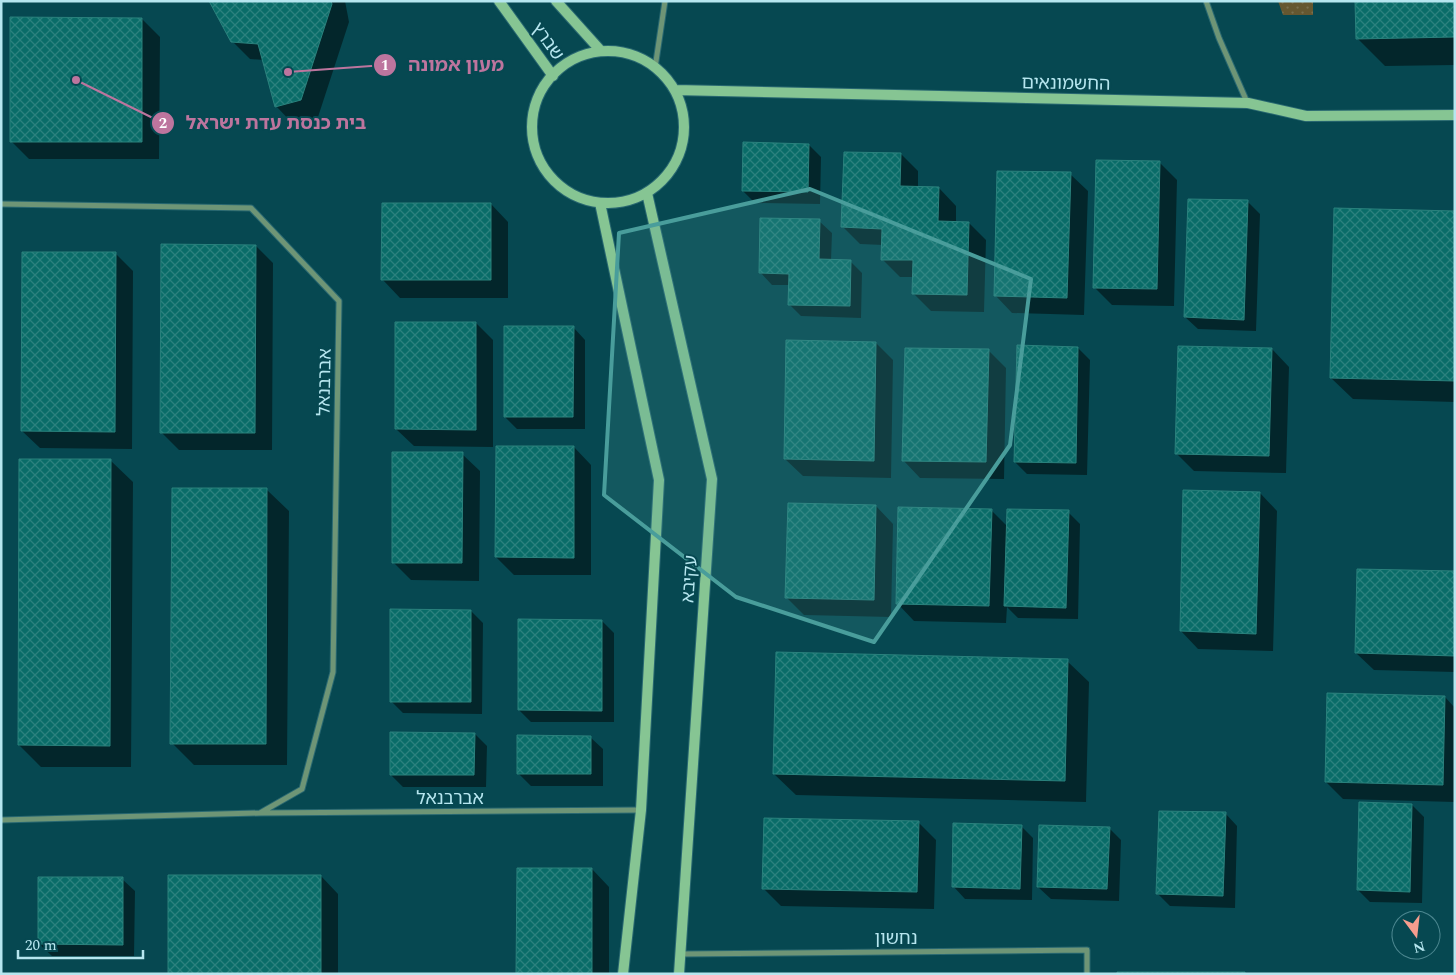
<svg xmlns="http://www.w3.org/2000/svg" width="1456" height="975" viewBox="0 0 1456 975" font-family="Spectral,'Noto Sans Hebrew',serif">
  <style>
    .grass { fill: url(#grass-dots) }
    .shadow { fill: #0007 }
    .building { fill: url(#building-cross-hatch); stroke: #2a827d }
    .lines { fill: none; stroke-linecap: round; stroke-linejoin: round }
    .street-casing { stroke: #296871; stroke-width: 7 }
    .secondary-casing { stroke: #296871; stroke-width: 12 }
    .street { stroke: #6e9576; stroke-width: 5 }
    .secondary { stroke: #86c593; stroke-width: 10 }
    .marked { fill: #499d9b; fill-opacity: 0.2; stroke: #499d9b; stroke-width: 4; stroke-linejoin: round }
    .labels { text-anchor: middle; stroke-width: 4; stroke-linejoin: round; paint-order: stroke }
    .street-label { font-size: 18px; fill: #b6e6ef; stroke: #064851 }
    .leader { fill: none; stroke: #bd759e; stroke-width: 2 }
    .callout-dot { fill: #bd759e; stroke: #064851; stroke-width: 2 }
    .mark-label { font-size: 15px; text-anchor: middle; font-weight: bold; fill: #fff }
    .callout-label { font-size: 19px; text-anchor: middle; font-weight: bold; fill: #bd759e; stroke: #064851; stroke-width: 4; stroke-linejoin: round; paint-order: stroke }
  </style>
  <defs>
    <pattern id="grass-dots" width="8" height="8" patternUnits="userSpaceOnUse" patternTransform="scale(1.25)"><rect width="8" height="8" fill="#655730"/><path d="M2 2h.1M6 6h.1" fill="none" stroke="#796f4e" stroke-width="1.8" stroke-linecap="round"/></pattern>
    <pattern id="building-cross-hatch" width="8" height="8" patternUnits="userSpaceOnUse" patternTransform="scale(1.25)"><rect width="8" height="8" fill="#096c68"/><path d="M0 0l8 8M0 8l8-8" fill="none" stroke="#2b817e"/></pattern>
  </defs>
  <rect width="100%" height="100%" fill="#064851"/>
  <path class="grass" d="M 1278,1 L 1313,1 L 1313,15 L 1283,15 Z"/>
  <path class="shadow" d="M 211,1 L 345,1 L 349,22 L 318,117 L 293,124 L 276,106 L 264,60 L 250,59 L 232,41 Z
    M 1455,1 L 1455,65 L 1385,66 L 1357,38 Z
    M 142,19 L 160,37 L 159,159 L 29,159 L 11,141 Z
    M 809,145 L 821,157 L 820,204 L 755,203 L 743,191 Z
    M 901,154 L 918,171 L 918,187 L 939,188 L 956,206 L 956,222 L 969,223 L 986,240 L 984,312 L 931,311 L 914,294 L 914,277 L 900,277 L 882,259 L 883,245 L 860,244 L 843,227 Z
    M 1159,162 L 1177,180 L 1174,306 L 1112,305 L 1094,287 Z
    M 1070,174 L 1088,191 L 1084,315 L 1012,313 L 995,295 Z
    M 1248,202 L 1260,214 L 1256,331 L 1198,329 L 1185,317 Z
    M 491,204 L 508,222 L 508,298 L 400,298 L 383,280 Z
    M 1455,212 L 1455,402 L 1353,399 L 1331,378 Z
    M 819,221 L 832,233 L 831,261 L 850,261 L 862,273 L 861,318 L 801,316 L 789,304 L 790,285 L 772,285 L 760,272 Z
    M 256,246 L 273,263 L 272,450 L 179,450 L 161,432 Z
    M 115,253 L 133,271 L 132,449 L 40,448 L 22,431 Z
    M 476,323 L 493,340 L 493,447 L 414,446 L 396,429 Z
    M 573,327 L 585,340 L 585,429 L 517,429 L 505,417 Z
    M 876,343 L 893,360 L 891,478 L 803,476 L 785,459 Z
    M 1078,348 L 1090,360 L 1087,475 L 1027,474 L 1015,462 Z
    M 1272,349 L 1289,367 L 1286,473 L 1194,471 L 1176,453 Z
    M 989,351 L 1006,368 L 1004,479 L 920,478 L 903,460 Z
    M 574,447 L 591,465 L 591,575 L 514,575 L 496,557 Z
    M 462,454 L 480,471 L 479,581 L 411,580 L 393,562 Z
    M 111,461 L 133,482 L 131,767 L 41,767 L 19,745 Z
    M 267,490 L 289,511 L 287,765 L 194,765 L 172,743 Z
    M 1260,493 L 1277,511 L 1273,651 L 1198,649 L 1181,631 Z
    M 876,506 L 893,524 L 891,617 L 804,615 L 786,597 Z
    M 991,510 L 1008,527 L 1068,512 L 1080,524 L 1078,619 L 1018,618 L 1007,607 L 1006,623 L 914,621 L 897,603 Z
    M 1455,572 L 1455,672 L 1374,670 L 1356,653 Z
    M 471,611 L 483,623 L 482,714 L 403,713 L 391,701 Z
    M 602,621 L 614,633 L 614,722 L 531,722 L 519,710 Z
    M 1067,661 L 1089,682 L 1086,802 L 796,795 L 774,774 Z
    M 1445,697 L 1455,708 L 1455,802 L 1343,799 L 1326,782 Z
    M 475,734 L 487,746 L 486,787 L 403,787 L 391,775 Z
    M 590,737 L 603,749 L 603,786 L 531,786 L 518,773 Z
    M 1412,805 L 1424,817 L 1422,903 L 1370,902 L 1358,890 Z
    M 1225,813 L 1237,826 L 1235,908 L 1170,906 L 1158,894 Z
    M 919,823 L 936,840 L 934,909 L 781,906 L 763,888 Z
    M 1021,826 L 1033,838 L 1032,900 L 965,899 L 953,886 Z
    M 1109,828 L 1121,840 L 1119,901 L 1051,899 L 1038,887 Z
    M 592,869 L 609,887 L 609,974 L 518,974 Z
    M 321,876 L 338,894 L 338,974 L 169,974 Z
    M 122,879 L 135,891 L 134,956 L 52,956 L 39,944 Z"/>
  <path class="building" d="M 209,1 L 331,1 L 332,4 L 301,100 L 275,107 L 258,44 L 231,42 Z
    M 1355,1 L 1455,1 L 1455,37 L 1356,39 Z
    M 10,17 L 142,18 L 142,142 L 10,142 Z
    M 743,142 L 809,144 L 808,192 L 742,191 Z
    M 844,152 L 901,153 L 900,186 L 939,187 L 938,221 L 969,222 L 967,295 L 912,294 L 913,260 L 881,260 L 882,229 L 841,227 Z
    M 1096,160 L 1160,161 L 1157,289 L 1093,288 Z
    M 997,171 L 1071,172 L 1067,298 L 994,296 Z
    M 1188,199 L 1248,200 L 1244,320 L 1184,317 Z
    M 382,203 L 491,203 L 491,280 L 381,280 Z
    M 1334,208 L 1455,211 L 1455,381 L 1330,378 Z
    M 760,218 L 820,219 L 819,259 L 851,260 L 850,306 L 788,305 L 789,274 L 759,273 Z
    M 161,244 L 256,245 L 255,433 L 160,433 Z
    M 22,252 L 116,252 L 115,432 L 21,431 Z
    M 395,322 L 476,322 L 476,430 L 395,429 Z
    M 504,326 L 574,326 L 573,417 L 504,417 Z
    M 786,340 L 876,342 L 874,461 L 784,459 Z
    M 1017,345 L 1078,347 L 1076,463 L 1014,462 Z
    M 1178,346 L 1272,348 L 1269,456 L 1175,454 Z
    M 905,348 L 989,349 L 986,462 L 902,461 Z
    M 496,446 L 574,446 L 574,558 L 495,557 Z
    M 392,452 L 463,452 L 462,563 L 392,563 Z
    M 19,459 L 111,459 L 110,746 L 18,745 Z
    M 172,488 L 267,488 L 266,744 L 170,744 Z
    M 1183,490 L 1260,492 L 1256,634 L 1180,631 Z
    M 788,503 L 876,505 L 874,600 L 785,598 Z
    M 898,507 L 992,509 L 989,606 L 896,604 Z
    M 1007,509 L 1069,510 L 1066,608 L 1004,606 Z
    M 1357,569 L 1455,571 L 1455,656 L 1355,653 Z
    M 390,609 L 471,610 L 471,702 L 390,702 Z
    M 518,619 L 602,620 L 602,711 L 518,710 Z
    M 776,652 L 1068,659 L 1065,781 L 773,774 Z
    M 1327,693 L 1445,696 L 1443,785 L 1325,782 Z
    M 390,732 L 475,733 L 474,775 L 390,775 Z
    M 517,735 L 591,736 L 591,774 L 517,774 Z
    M 1359,802 L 1412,804 L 1410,892 L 1357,890 Z
    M 1159,811 L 1226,812 L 1223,896 L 1156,894 Z
    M 764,818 L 919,821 L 917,892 L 762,889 Z
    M 953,823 L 1022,825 L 1020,889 L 952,887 Z
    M 1039,825 L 1110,827 L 1107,889 L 1037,887 Z
    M 517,868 L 592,868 L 592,974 L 516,974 Z
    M 168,875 L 321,875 L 321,974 L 168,974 Z
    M 38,877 L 123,877 L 123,945 L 38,944 Z
    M 1117,972 L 1245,972 L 1245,974 L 1117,974 Z"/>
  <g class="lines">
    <g class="street-casing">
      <path id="street" d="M 1206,1 L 1219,38 L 1247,102
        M 655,68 L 665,1
        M 1,204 L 251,208 L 339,301 L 333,672 L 302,789 L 260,813 L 1,820
        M 260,813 L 641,810
        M 682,954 L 1087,950 L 1087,974"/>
    </g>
    <g class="secondary-casing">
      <path id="secondary" d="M 499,1 L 553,76
        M 556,1 L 601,51
        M532 127a76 76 0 1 1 152 0a76 76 0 1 1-152 0Z
        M 675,90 L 1248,103 L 1306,116 L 1455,115
        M 647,193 L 712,479 L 679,974
        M 600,203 L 659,480 L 641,810 L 623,974"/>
    </g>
    <use href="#street" class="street"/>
    <use href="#secondary" class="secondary"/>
  </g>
  <path class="marked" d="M 810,189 L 1031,279 L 1010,445 L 874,642 L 736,597 L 604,495 L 619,233 Z"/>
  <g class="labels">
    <g class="street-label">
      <text transform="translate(548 41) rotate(54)" y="6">שברץ</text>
      <text transform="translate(1066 83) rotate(1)" y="6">החשמונאים</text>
      <text transform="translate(324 382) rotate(-89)" y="6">אברבנאל</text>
      <text transform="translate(689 579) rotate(-86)" y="6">עקיבא</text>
      <text x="450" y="804">אברבנאל</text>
      <text x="896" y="944">נחשון</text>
    </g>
  </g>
  <path class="leader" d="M288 72L385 65M76 80L163 123"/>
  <g class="callout-dot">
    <circle cx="288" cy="72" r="5"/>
    <circle cx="76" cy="80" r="5"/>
    <circle cx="385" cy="65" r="12"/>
    <circle cx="163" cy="123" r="12"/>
  </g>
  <g class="mark-label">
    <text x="385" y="70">1</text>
    <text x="163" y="128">2</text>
  </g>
  <g class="callout-label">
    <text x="456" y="71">מעון אמונה</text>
    <text x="276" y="129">בית כנסת עדת ישראל</text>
  </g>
  <rect width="1456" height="975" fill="none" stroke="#b6e6ef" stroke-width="5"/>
  <g transform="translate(1416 935) rotate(165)"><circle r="24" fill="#064851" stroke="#4c8790"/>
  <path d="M0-4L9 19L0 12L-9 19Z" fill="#f59d8e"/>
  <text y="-8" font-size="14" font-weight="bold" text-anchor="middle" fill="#b6e6ef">N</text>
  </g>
  <path d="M18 950v8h125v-8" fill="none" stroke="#b6e6ef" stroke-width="2.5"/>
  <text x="25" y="950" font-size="15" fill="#b6e6ef" stroke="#064851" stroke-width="4" paint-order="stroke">20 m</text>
</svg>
